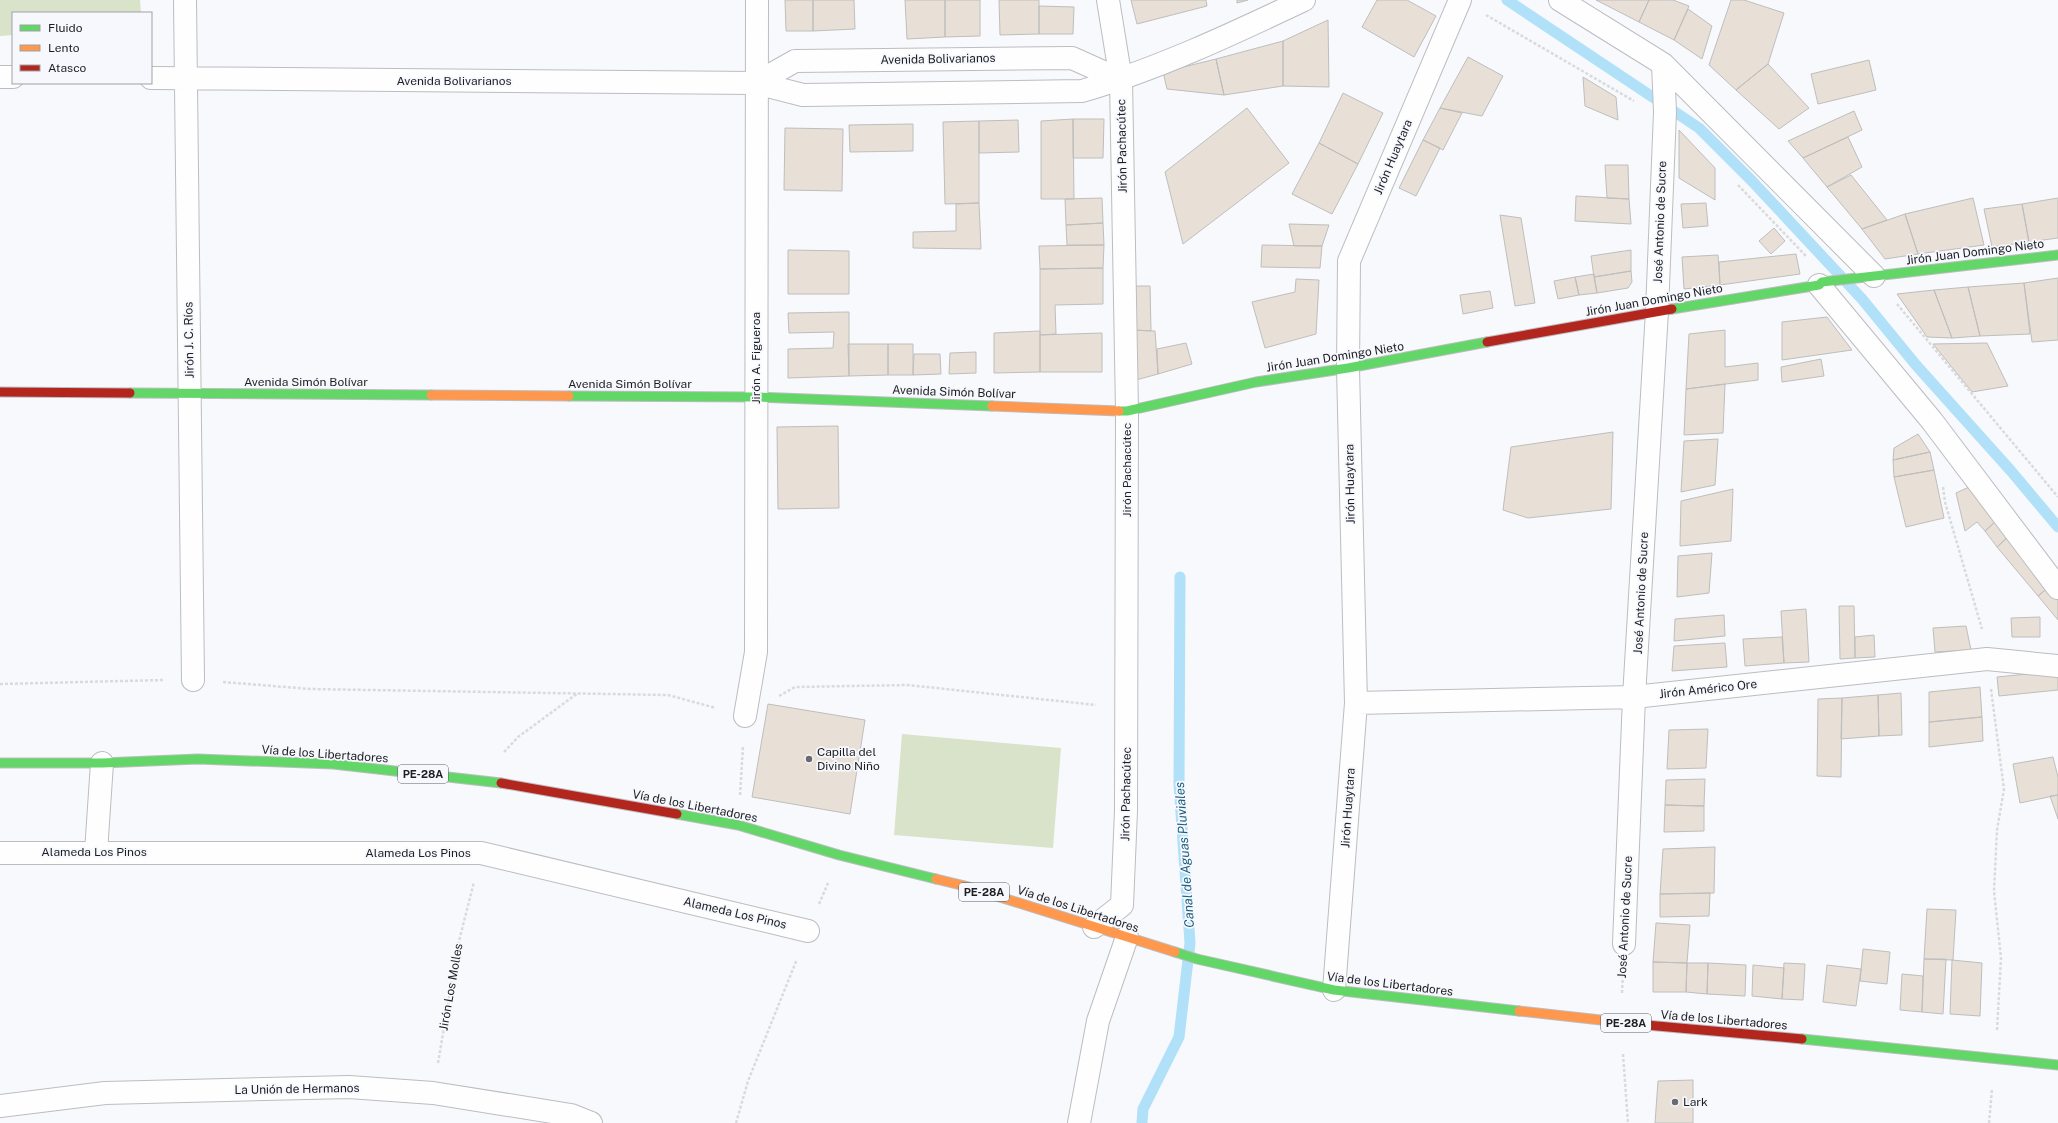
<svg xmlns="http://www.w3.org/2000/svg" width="2058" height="1123" viewBox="0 0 2058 1123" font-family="'Public Sans',sans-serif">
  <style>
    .green { fill: #d9e3ca }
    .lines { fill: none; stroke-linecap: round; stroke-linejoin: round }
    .stream { stroke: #b1e0f9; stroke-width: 11 }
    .building { fill: #e8dfd7; stroke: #bebebd }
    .street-casing { stroke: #bcbdc0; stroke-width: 24 }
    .fast-casing { stroke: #bcbdc0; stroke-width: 11 }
    .slow-casing { stroke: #bcbdc0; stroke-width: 11 }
    .jam-casing { stroke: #bcbdc0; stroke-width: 11 }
    .path { stroke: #d9dadb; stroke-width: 2.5; stroke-dasharray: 3 2; stroke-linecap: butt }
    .street { stroke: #fefeff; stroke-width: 22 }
    .fast { stroke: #63d668; stroke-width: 9 }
    .slow { stroke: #ff974d; stroke-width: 9 }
    .jam { stroke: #b3261e; stroke-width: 9 }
    .poi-dot { fill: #696b6e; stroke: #f6f8fe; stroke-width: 1.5 }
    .labels { text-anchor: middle; stroke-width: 3.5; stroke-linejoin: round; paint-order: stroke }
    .shield { fill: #f6f8fe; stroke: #5d5f63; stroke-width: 1 }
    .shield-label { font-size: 11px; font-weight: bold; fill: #1c1e21 }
    .street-label { font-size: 12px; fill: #1c1e21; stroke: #f6f8fe }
    .poi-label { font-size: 12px; fill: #1c1e21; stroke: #f6f8fe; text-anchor: start }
    .water-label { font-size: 13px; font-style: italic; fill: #1b5f7c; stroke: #f6f8fe }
  </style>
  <rect width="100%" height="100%" fill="#f8f9fc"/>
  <path class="green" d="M 0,0 L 140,0 L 141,13 L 13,13 L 13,35 L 0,36 Z
    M 902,734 L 1061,748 L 1053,848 L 894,835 Z"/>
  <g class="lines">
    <path class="stream" d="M 1507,0 L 1699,128 L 1752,181 L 1862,299 L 1916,365 L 2011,471 L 2058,527
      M 1142,1123 L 1143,1109 L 1179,1037 L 1190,943 L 1179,784 L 1180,577"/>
  </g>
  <path class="building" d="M 785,0 L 813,0 L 813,31 L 786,31 Z
    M 813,0 L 854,0 L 855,29 L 813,31 Z
    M 905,0 L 945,0 L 945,37 L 907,39 Z
    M 945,0 L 980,0 L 980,36 L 945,37 Z
    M 999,0 L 1039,0 L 1039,34 L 1000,35 Z
    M 1131,0 L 1206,0 L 1207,6 L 1137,24 Z
    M 1237,0 L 1248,0 L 1237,3 Z
    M 1377,0 L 1407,0 L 1436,16 L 1414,57 L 1362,27 Z
    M 1596,0 L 1649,0 L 1639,22 Z
    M 1649,0 L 1673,0 L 1689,6 L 1674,40 L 1639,22 Z
    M 1731,0 L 1744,0 L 1784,13 L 1768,64 L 1736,90 L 1709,65 Z
    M 1039,6 L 1074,7 L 1073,34 L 1039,34 Z
    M 1688,9 L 1712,26 L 1702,59 L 1674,40 Z
    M 1328,20 L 1329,87 L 1283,86 L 1283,41 Z
    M 1283,41 L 1283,86 L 1224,95 L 1216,59 Z
    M 1468,57 L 1503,76 L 1482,116 L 1440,108 Z
    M 1216,59 L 1224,95 L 1167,89 L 1163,72 Z
    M 1869,60 L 1876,90 L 1818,104 L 1811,74 Z
    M 1768,64 L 1809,108 L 1779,129 L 1736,90 Z
    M 1583,77 L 1616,97 L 1618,120 L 1585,106 Z
    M 1343,93 L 1383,113 L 1358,164 L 1319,143 Z
    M 1247,108 L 1289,163 L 1183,244 L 1165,172 Z
    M 1440,108 L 1462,113 L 1443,150 L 1423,140 Z
    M 1854,111 L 1862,130 L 1803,158 L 1788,141 Z
    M 1073,119 L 1104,119 L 1103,158 L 1073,158 Z
    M 1073,119 L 1074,199 L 1041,199 L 1041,121 Z
    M 1018,120 L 1019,152 L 979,153 L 979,121 Z
    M 979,121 L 979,203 L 945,204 L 943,122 Z
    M 913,124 L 913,151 L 850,152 L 849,125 Z
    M 785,128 L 843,129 L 842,191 L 784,190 Z
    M 1679,130 L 1715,168 L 1715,200 L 1679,178 Z
    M 1848,137 L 1862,167 L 1827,187 L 1803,158 Z
    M 1423,140 L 1440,148 L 1416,196 L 1399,188 Z
    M 1319,143 L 1358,164 L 1332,214 L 1292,194 Z
    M 1605,165 L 1628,165 L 1629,199 L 1607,198 Z
    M 1851,175 L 1887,220 L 1862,229 L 1827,187 Z
    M 1576,196 L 1629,199 L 1631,224 L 1575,221 Z
    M 1102,198 L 1103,223 L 1066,225 L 1065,199 Z
    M 1973,198 L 1984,245 L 1918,254 L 1905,214 Z
    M 2058,198 L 2058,238 L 2029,242 L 2022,204 Z
    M 979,203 L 981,249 L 913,248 L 913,232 L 956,231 L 956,204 Z
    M 1706,203 L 1708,226 L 1683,228 L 1681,204 Z
    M 2022,204 L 2029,242 L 1992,247 L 1984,209 Z
    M 1905,214 L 1918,254 L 1885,259 L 1862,229 Z
    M 1500,215 L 1521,218 L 1535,303 L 1515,306 Z
    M 1103,223 L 1104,245 L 1067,245 L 1066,225 Z
    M 1289,224 L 1329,225 L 1322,246 L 1294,246 Z
    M 1774,228 L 1785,241 L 1771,254 L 1759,241 Z
    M 1104,245 L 1103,268 L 1040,269 L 1039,246 Z
    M 1262,245 L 1322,246 L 1320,268 L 1261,267 Z
    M 788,250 L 849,251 L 849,294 L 788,294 Z
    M 1631,250 L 1631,271 L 1594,277 L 1591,256 Z
    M 1796,254 L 1800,274 L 1720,285 L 1719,262 Z
    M 1718,255 L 1720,285 L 1684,289 L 1682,257 Z
    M 1103,268 L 1103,304 L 1055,305 L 1056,334 L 1040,335 L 1040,269 Z
    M 1631,271 L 1632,282 L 1628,288 L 1597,293 L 1594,277 Z
    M 1594,274 L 1597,293 L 1579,295 L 1575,277 Z
    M 1575,277 L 1579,295 L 1558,299 L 1554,281 Z
    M 2058,278 L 2058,340 L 2032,342 L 2024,283 Z
    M 1296,279 L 1319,280 L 1316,334 L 1265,348 L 1252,302 L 1295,292 Z
    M 2024,283 L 2030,334 L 1980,336 L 1968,287 Z
    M 1134,286 L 1150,286 L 1151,331 L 1134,330 Z
    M 1968,287 L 1980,336 L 1952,338 L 1934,290 Z
    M 1934,290 L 1952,338 L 1927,337 L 1897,294 Z
    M 1490,291 L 1493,308 L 1463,314 L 1460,295 Z
    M 849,312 L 849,376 L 788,378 L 788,349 L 833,348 L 834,332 L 789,333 L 788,313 Z
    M 1827,317 L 1852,350 L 1782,360 L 1782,322 Z
    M 1134,330 L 1155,331 L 1158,374 L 1136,380 Z
    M 1725,330 L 1725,367 L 1758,363 L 1758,380 L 1686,389 L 1689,334 Z
    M 1040,331 L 1040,372 L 994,373 L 994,333 Z
    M 1102,333 L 1102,372 L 1040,372 L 1040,335 Z
    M 1186,343 L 1192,364 L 1158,374 L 1157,349 Z
    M 1987,343 L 2008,386 L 1972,392 L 1933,344 Z
    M 848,344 L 888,344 L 888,375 L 849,376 Z
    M 888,344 L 913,344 L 913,375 L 888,375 Z
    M 976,352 L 976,373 L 949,374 L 950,353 Z
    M 914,354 L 940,354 L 941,374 L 913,375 Z
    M 1821,359 L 1824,376 L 1782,382 L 1781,367 Z
    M 1725,384 L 1723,433 L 1684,435 L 1686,389 Z
    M 838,426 L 839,508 L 778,509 L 777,427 Z
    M 1613,432 L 1611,509 L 1528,518 L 1503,510 L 1511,447 Z
    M 1918,434 L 1930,452 L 1893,460 L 1894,448 Z
    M 1718,439 L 1715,485 L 1681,492 L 1684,441 Z
    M 1930,452 L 1934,470 L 1894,477 L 1893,460 Z
    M 1934,470 L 1944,518 L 1906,527 L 1894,477 Z
    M 1969,487 L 1996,521 L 1985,531 L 1977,522 L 1965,531 L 1956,493 Z
    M 1733,489 L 1731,541 L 1680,546 L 1681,501 Z
    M 1996,521 L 2009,536 L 1997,547 L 1985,531 Z
    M 2009,536 L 2050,586 L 2038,596 L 1997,547 Z
    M 1712,553 L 1709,593 L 1677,597 L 1678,556 Z
    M 2050,586 L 2058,595 L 2058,620 L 2038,596 Z
    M 1839,606 L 1854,606 L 1855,658 L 1840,659 Z
    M 1806,609 L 1809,662 L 1784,663 L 1781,611 Z
    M 1724,615 L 1725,636 L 1674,641 L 1675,619 Z
    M 2040,617 L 2040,637 L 2012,637 L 2011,618 Z
    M 1966,626 L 1971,650 L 1935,652 L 1933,628 Z
    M 1874,635 L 1875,657 L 1855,658 L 1855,637 Z
    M 1782,637 L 1784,663 L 1745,666 L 1743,639 Z
    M 1725,643 L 1727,667 L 1672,671 L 1674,646 Z
    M 2058,671 L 2058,690 L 1999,696 L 1997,677 Z
    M 1980,687 L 1982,717 L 1929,722 L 1929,692 Z
    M 1901,693 L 1902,735 L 1879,736 L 1878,695 Z
    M 1878,695 L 1879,736 L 1841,739 L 1842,698 Z
    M 1842,698 L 1841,777 L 1817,776 L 1818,699 Z
    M 768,704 L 865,720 L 850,814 L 752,797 Z
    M 1982,717 L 1983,741 L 1929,747 L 1929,722 Z
    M 1708,729 L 1706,768 L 1667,769 L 1669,730 Z
    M 2053,757 L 2058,777 L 2058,795 L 2020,803 L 2013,764 Z
    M 1705,779 L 1704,806 L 1665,805 L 1666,780 Z
    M 2058,795 L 2058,819 L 2050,796 Z
    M 1665,805 L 1704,806 L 1704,831 L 1664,832 Z
    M 1715,847 L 1714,893 L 1660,894 L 1663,849 Z
    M 1710,893 L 1709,916 L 1660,917 L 1660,894 Z
    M 1927,909 L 1956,910 L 1953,960 L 1924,959 Z
    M 1656,923 L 1690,925 L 1687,963 L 1653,962 Z
    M 1863,949 L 1890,952 L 1887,984 L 1860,981 Z
    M 1924,959 L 1946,959 L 1943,1014 L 1922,1012 Z
    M 1952,960 L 1982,963 L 1980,1016 L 1950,1014 Z
    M 1653,962 L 1687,963 L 1686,992 L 1653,992 Z
    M 1687,963 L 1708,963 L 1707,994 L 1686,992 Z
    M 1708,963 L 1746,965 L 1745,996 L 1707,994 Z
    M 1784,963 L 1805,964 L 1803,1000 L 1782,999 Z
    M 1753,965 L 1784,968 L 1782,999 L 1752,996 Z
    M 1827,965 L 1861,969 L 1856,1006 L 1823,1002 Z
    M 1902,974 L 1923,976 L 1922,1012 L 1900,1010 Z
    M 1693,1080 L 1693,1123 L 1655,1123 L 1658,1081 Z"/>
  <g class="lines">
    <g class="street-casing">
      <path id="street" d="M 185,0 L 193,680
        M 1560,0 L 1663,64 L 1874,276
        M 0,77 L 13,77
        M 151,78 L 756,83 L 803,95 L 1082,91 C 1158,69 1232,34 1304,0
        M 756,83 L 795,61 L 1072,58 L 1121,80
        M 1819,285 L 1932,421 L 2058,588
        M 1356,703 L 1634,697 L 1987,659 L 2058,666
        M 745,716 L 756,652 L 757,0
        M 96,852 L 102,763
        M 0,853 L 481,853 L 808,931
        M 1094,927 L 1122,905 L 1126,811 L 1127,411 L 1121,80 L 1108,0
        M 1624,944 L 1634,697 L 1657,311 L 1665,112 L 1663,64
        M 1334,990 L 1356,703 L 1348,368 L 1349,261 L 1460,0
        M 0,1106 L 105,1093 L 349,1087 L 433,1093 L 571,1115 L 591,1123
        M 1079,1123 L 1098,1021 L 1127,937"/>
    </g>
    <g class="fast-casing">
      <path id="fast" d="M 1672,309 L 1819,285 L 1822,282 L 2058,255
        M 130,393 L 431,395
        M 569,396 L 756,397 L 992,406
        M 1119,411 L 1127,411 L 1256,382 L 1348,368 L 1487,342
        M 0,763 L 102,763 L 198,759 L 333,764 L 501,783
        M 677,814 L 738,825 L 839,855 L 936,879
        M 1175,952 L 1197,959 L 1334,990 L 1519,1011
        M 1802,1039 L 2058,1065"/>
    </g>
    <g class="slow-casing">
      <path id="slow" d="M 431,395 L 569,396
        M 992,406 L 1119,411
        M 936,879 L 965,886 L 1175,952
        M 1519,1011 L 1646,1025"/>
    </g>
    <g class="jam-casing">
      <path id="jam" d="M 1487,342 L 1672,309
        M 0,392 L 130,393
        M 501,783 L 677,814
        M 1646,1025 L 1802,1039"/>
    </g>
    <path class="path" d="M 1486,15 L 1634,101
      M 1738,185 L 1806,256
      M 1897,304 L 2058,497
      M 1943,487 L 1945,502 L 1982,629
      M 223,682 L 310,689 L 668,695 L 716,708
      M 0,684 L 164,680
      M 1991,689 L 2004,789 L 1997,830 L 1994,891 L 2001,958 L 1997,1030
      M 779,696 L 795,687 L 908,685 L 1096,705
      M 504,752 L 518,737 L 578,693
      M 740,795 L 743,746
      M 819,904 L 828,883
      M 1622,993 L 1623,972
      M 1623,1054 L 1628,1123
      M 438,1063 L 458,945 L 474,882
      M 736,1123 L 748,1081 L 797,959
      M 1989,1123 L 1992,1089"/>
    <use href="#street" class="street"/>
    <use href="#fast" class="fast"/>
    <use href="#slow" class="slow"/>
    <use href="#jam" class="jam"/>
  </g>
  <g class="poi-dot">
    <circle cx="809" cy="759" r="4"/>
    <circle cx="1675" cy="1102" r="4"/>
  </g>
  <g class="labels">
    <g class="shield">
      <rect x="398" y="765" width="50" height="18" rx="3"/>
      <rect x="959" y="883" width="50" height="18" rx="3"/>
      <rect x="1601" y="1014" width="50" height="18" rx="3"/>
    </g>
    <g class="shield-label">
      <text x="423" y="778">PE-28A</text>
      <text x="984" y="896">PE-28A</text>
      <text x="1626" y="1027">PE-28A</text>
    </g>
    <g class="street-label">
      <text transform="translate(938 59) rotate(-1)" y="4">Avenida Bolivarianos</text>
      <text x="454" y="85">Avenida Bolivarianos</text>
      <text transform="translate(1122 146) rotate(-91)" y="4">Jirón Pachacútec</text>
      <text transform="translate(1393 157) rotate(-67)" y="4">Jirón Huaytara</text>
      <text transform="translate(1660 222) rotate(-88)" y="4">José Antonio de Sucre</text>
      <text transform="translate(1975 252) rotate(-7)" y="4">Jirón Juan Domingo Nieto</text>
      <text transform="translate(1654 300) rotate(-10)" y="4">Jirón Juan Domingo Nieto</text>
      <text transform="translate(189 340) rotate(-91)" y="4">Jirón J. C. Ríos</text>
      <text transform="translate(1335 357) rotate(-9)" y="4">Jirón Juan Domingo Nieto</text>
      <text transform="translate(756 358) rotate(-90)" y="4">Jirón A. Figueroa</text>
      <text x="306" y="386">Avenida Simón Bolívar</text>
      <text x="630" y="388">Avenida Simón Bolívar</text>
      <text transform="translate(954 392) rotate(2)" y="4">Avenida Simón Bolívar</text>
      <text transform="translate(1127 470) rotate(-90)" y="4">Jirón Pachacútec</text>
      <text transform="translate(1350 484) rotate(-91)" y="4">Jirón Huaytara</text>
      <text transform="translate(1641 593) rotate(-87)" y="4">José Antonio de Sucre</text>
      <text transform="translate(1708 689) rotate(-6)" y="4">Jirón Américo Ore</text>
      <text transform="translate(325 754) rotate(4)" y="4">Vía de los Libertadores</text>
      <text transform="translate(1126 794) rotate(-89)" y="4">Jirón Pachacútec</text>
      <text transform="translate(695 806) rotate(11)" y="4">Vía de los Libertadores</text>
      <text transform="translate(1348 808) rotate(-86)" y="4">Jirón Huaytara</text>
      <text x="94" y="856">Alameda Los Pinos</text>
      <text x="418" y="857">Alameda Los Pinos</text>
      <text transform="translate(1078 909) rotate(18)" y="4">Vía de los Libertadores</text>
      <text transform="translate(735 913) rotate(13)" y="4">Alameda Los Pinos</text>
      <text transform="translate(1625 917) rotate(-87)" y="4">José Antonio de Sucre</text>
      <text transform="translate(1390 984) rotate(7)" y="4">Vía de los Libertadores</text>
      <text transform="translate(451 987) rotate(-80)" y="4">Jirón Los Molles</text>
      <text transform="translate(1724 1020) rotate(5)" y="4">Vía de los Libertadores</text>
      <text transform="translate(297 1089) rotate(-1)" y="4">La Unión de Hermanos</text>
    </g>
    <g class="poi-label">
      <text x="817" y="756">Capilla del<tspan x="817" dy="14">Divino Niño</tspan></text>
      <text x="1683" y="1106">Lark</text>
    </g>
    <g class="water-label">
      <text transform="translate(1184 855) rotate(-94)" y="5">Canal de Aguas Pluviales</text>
    </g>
  </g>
  <rect x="12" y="12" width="140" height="72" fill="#f6f8fe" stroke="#9fa1a6"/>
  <rect x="20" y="25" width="20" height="6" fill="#63d668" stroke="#9fa1a6"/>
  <text x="48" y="32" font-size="12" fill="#1c1e21">Fluido</text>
  <rect x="20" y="45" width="20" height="6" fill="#ff974d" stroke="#9fa1a6"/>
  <text x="48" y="52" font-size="12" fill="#1c1e21">Lento</text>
  <rect x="20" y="65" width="20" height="6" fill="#b3261e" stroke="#9fa1a6"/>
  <text x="48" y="72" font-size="12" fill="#1c1e21">Atasco</text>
</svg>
